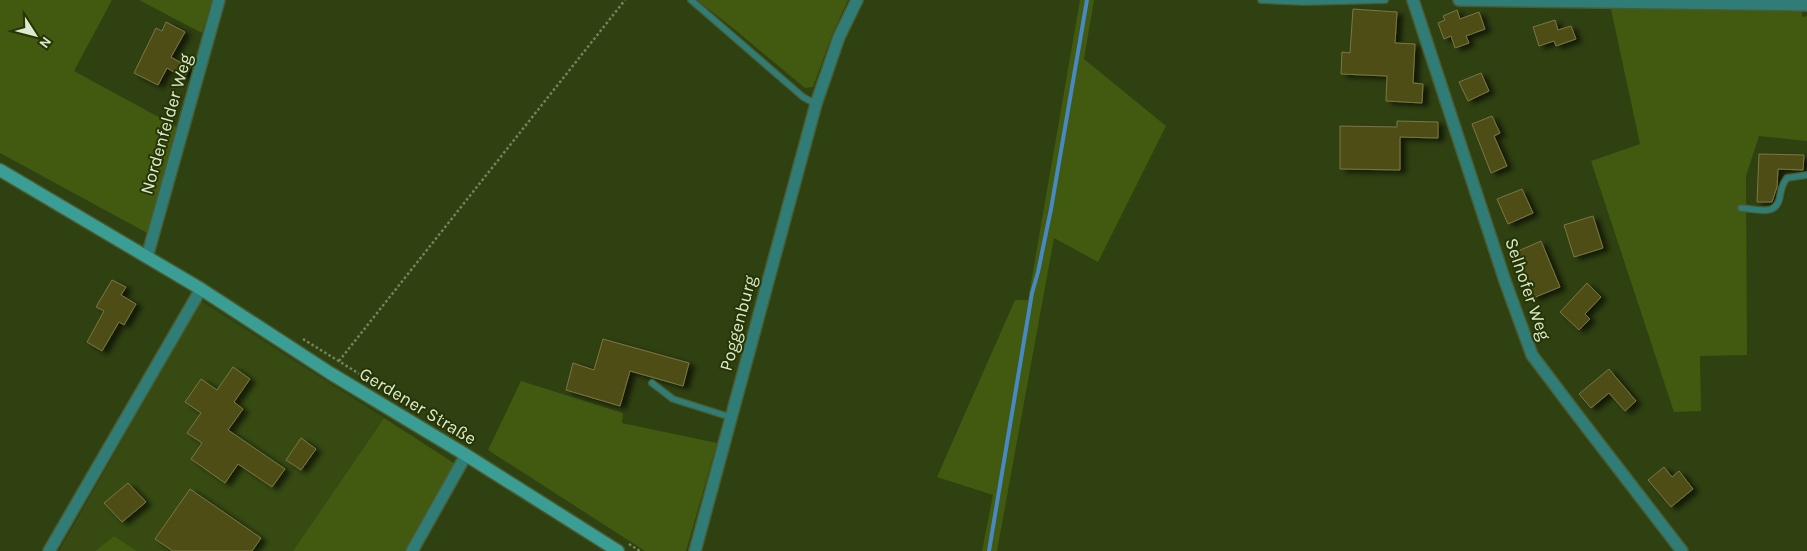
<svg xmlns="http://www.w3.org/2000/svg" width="1807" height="551" viewBox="0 0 1807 551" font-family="Karla,sans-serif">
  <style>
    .built { fill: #364a12 }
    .green { fill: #415a10 }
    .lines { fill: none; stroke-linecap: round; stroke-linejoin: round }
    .stream { stroke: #4789c2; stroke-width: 4 }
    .building { fill: #4f4d17; stroke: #797843; filter: url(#shadow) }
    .lane-casing { stroke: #4b5b30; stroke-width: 8 }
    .street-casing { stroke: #4b5b30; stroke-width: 14 }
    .secondary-casing { stroke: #4b5b30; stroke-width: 15 }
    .path { stroke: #75845d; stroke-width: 2.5; stroke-dasharray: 2.5 2.5; stroke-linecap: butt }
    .lane { stroke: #2f7d76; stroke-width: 5.5 }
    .street { stroke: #2f7d76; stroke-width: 11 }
    .secondary { stroke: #3a9e95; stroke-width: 12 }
    .labels { text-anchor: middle; stroke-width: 4; stroke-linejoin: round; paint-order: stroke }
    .street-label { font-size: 18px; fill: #deead0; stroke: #253504 }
  </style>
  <defs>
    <filter id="shadow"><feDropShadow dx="5.5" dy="3" stdDeviation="2.5" flood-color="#0009"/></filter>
  </defs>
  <rect width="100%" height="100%" fill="#2f4011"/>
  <path class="built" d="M 201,301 L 384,418 L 293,551 L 137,551 L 114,536 L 95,551 L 59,551 Z"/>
  <path class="green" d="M 0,0 L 112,0 L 74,71 L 177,127 L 149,234 L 0,153 Z
    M 139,0 L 212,0 L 202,33 Z
    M 697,0 L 848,0 L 832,35 L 813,87 L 805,88 L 734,29 Z
    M 1080,0 L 1094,0 L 1084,59 L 1166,126 L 1098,262 L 1054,238 L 997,551 L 982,551 L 993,495 L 937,477 L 1015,300 L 1028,300 Z
    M 1609,0 L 1803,0 L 1802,17 L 1807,16 L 1807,141 L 1759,136 L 1746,176 L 1747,355 L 1700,356 L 1701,411 L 1674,412 L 1591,161 L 1640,144 Z
    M 521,381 L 623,413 L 622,423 L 717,443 L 686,551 L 645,551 L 488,450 Z
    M 384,418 L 460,467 L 410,551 L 293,551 Z
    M 114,536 L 137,551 L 95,551 Z"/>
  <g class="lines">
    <path class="stream" d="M 989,551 L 1032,293 L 1038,272 L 1051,209 L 1087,0"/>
  </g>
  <path class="building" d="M 1353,9 L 1397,12 L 1395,43 L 1415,44 L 1413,83 L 1423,84 L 1422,103 L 1386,101 L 1387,76 L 1341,74 L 1342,52 L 1350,53 Z
    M 1457,10 L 1460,19 L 1479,12 L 1485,29 L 1466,36 L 1469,43 L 1455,48 L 1451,36 L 1444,39 L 1438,23 L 1445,20 L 1443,16 Z
    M 1555,20 L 1558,30 L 1571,26 L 1576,39 L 1556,46 L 1554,41 L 1539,46 L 1533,27 Z
    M 166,22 L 185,32 L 171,57 L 190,68 L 184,78 L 167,68 L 158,85 L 134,73 L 156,28 L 162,31 Z
    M 1481,73 L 1489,91 L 1468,101 L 1459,82 Z
    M 1492,116 L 1500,133 L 1494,136 L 1507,166 L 1491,173 L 1472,124 Z
    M 1397,121 L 1438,122 L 1438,138 L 1400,137 L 1400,170 L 1340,169 L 1340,126 L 1397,127 Z
    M 1759,154 L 1804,155 L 1803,170 L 1778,169 L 1777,187 L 1772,202 L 1757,202 Z
    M 1522,189 L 1533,213 L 1508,224 L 1497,199 Z
    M 1593,216 L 1603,248 L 1574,257 L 1564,225 Z
    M 1541,241 L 1560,287 L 1533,298 L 1514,253 Z
    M 112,280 L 126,287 L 121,295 L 136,304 L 124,325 L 119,322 L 102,351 L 87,342 L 104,311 L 96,307 Z
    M 1587,283 L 1601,297 L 1585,314 L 1590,319 L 1579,330 L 1560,312 Z
    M 603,339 L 689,363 L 683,386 L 630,371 L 620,406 L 566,390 L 573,363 L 594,370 Z
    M 233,367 L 250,379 L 234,402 L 243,409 L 228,430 L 285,469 L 272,487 L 238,464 L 225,483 L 191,459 L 202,443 L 187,433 L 201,413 L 185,402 L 201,379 L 217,390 Z
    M 1609,369 L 1636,401 L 1625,411 L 1609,393 L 1591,408 L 1579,394 Z
    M 301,438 L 316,449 L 301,470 L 286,460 Z
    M 1664,467 L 1672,477 L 1679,471 L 1693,489 L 1671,507 L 1648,480 Z
    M 128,483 L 146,502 L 122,522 L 104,503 Z
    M 190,489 L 261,538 L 252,551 L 173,551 L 155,539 Z"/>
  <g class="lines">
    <g class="lane-casing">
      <path id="lane" d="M 691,0 L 803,97 L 816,104
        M 1261,0 L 1305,2 L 1385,0
        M 1741,208 C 1758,209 1777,217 1780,196 C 1781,190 1783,183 1787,178 L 1807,175
        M 652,383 L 673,399 L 730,417"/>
    </g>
    <g class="street-casing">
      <path id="street" d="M 1413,0 L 1505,281 L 1532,355 L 1578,416 L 1682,551
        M 1459,0 L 1807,5
        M 147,257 L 219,0
        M 49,551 L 201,289
        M 412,551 L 466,455
        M 695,551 L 816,104 L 839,37 L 857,0"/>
    </g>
    <g class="secondary-casing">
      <path id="secondary" d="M 0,170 L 201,289 L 330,373 L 466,455 L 618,551"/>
    </g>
    <path class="path" d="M 303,339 L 387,391
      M 339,361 L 625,0
      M 629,544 L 640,551"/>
    <use href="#lane" class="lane"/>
    <use href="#street" class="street"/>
    <use href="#secondary" class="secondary"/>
  </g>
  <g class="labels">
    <g class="street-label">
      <text transform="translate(166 124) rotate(-74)" y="6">Nordenfelder Weg</text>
      <text transform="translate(1528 289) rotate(71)" y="6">Selhofer Weg</text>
      <text transform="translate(738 323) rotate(-75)" y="6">Poggenburg</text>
      <text transform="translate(418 406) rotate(31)" y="6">Gerdener Straße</text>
    </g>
  </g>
  <g transform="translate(35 35) rotate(126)" stroke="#253504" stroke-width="4" paint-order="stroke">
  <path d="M0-4L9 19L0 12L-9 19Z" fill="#deead0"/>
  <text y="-8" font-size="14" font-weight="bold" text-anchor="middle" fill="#deead0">N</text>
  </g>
</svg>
